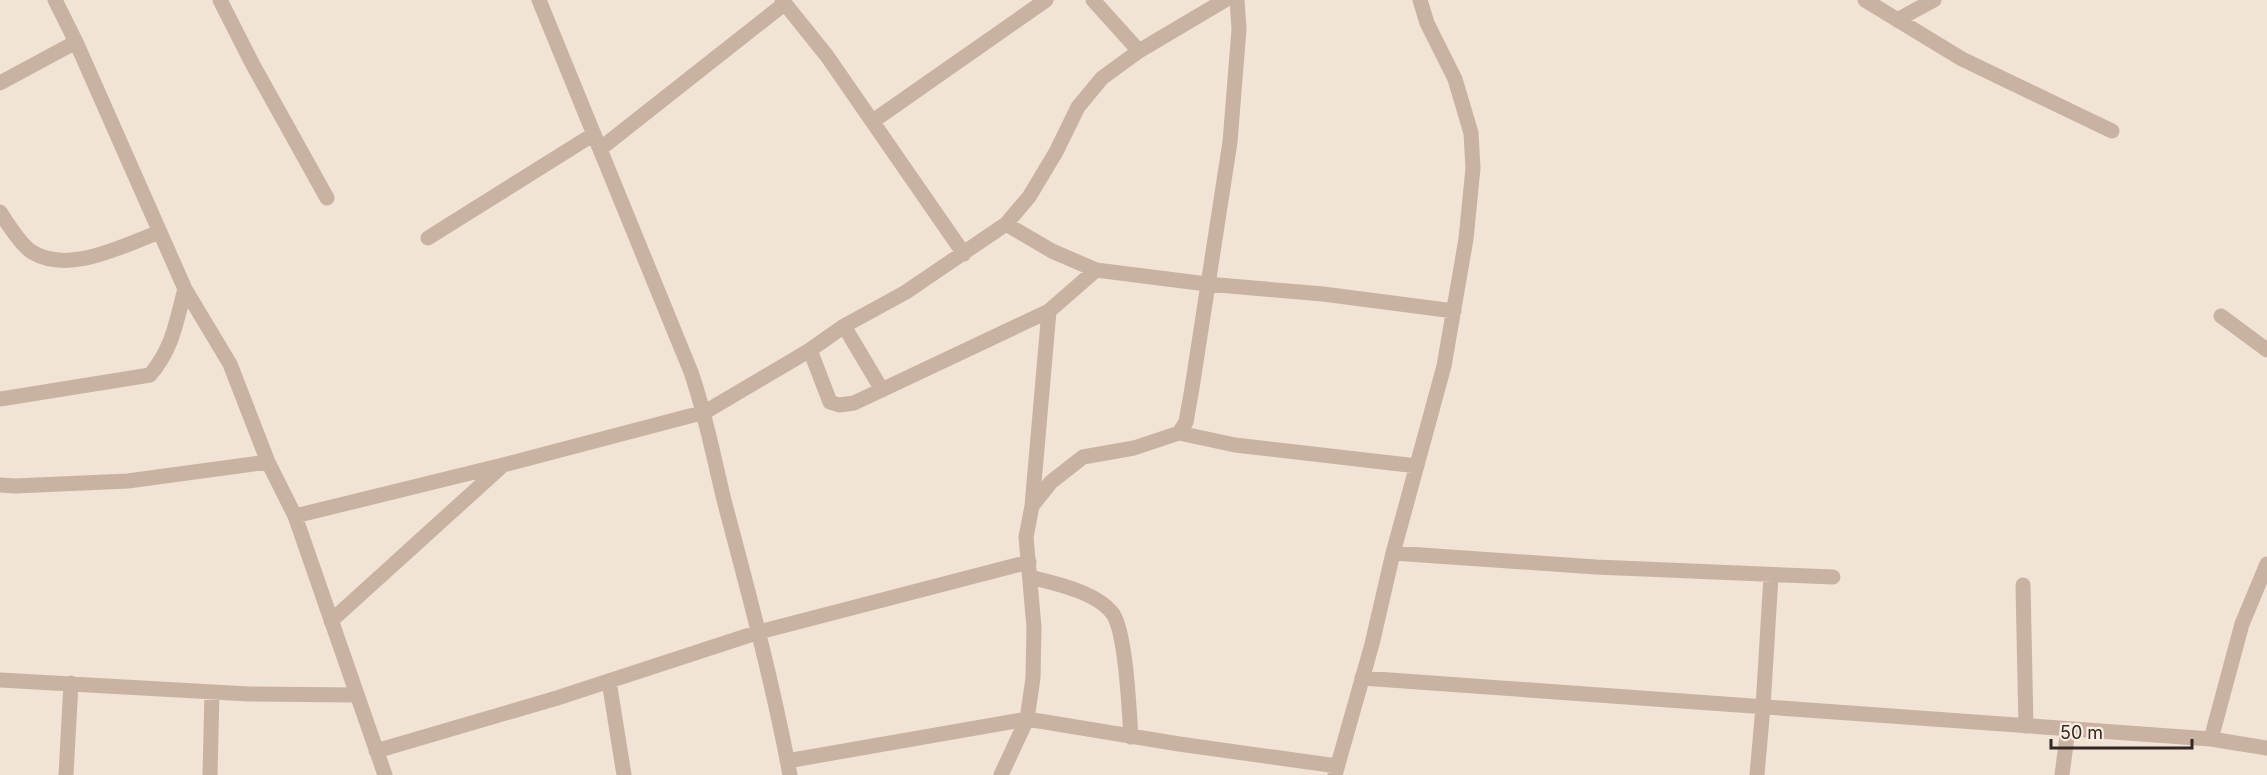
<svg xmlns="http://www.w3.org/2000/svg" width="2267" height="775" viewBox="0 0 2267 775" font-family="Inter,sans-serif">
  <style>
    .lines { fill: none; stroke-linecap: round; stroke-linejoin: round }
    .minor { stroke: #c9b2a2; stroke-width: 15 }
  </style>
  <rect width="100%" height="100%" fill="#f1e3d5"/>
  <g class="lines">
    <path class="minor" d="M 55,0 L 76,42 L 185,289 L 230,364 L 268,462 L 295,516 L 385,775
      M 220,0 L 253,65 L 327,198
      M 539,0 L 691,372 C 706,415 714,460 725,504 C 749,594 773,684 790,775
      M 782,0 L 827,56 L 964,254
      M 1093,0 L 1139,51
      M 1865,0 L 1962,59 L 2112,131
      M 1897,20 L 1934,0
      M 0,83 L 76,42
      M 873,121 L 1046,0
      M 600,149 L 784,4
      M 0,212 C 7,223 22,246 32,252 C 70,275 123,245 160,232
      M 1006,224 L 1052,251 L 1096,270 L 1207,284 L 1323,294 L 1454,311
      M 428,238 L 594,134
      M 2221,316 L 2267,350
      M 844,326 L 882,390
      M 810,350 L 830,402 L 839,405 L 854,403 L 1049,311 L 1096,270
      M 0,399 L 150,375 C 173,348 176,322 185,289
      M 1179,433 L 1186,422 L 1192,388 L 1230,142 L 1239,29 L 1237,0
      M 0,485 L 15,486 L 128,481 L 268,462
      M 1032,506 L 1049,311
      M 295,516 L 503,465 L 705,412 L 810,350 L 844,326 L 906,292 L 1006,224 L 1029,197 L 1056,152 L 1078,107 L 1102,78 L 1139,51 L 1225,0
      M 1393,553 L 1596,567 L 1833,577
      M 1030,577 C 1054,583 1097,592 1113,614 C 1126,634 1129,709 1131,737
      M 2023,585 L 2026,726
      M 331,621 L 501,467
      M 1362,678 L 2211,739 L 2267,748
      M 0,680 L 249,694 L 355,695
      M 609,681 L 624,775
      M 2211,739 L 2242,624 L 2267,564
      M 376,751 L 557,698 L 759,632 L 1029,562
      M 787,761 L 1027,719 L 1179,744 L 1337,766
      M 66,775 L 71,683
      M 210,775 L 212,692
      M 1001,775 L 1027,719 L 1033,678 L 1034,627 L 1026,537 L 1032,506 L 1051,482 L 1083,457 L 1134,448 L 1179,433 L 1235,445 L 1417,466
      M 1335,775 L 1372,644 L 1393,553 L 1444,366 L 1466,239 L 1473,168 L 1471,133 L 1455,79 L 1427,23 L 1420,0
      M 1757,775 L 1763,707 L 1771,576
      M 2062,775 L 2068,729"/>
  </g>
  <path d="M2051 739v9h141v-9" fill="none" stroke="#332824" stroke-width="3"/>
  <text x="2060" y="739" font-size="18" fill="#332824" stroke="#f9ede1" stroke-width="4.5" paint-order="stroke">50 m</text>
</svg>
